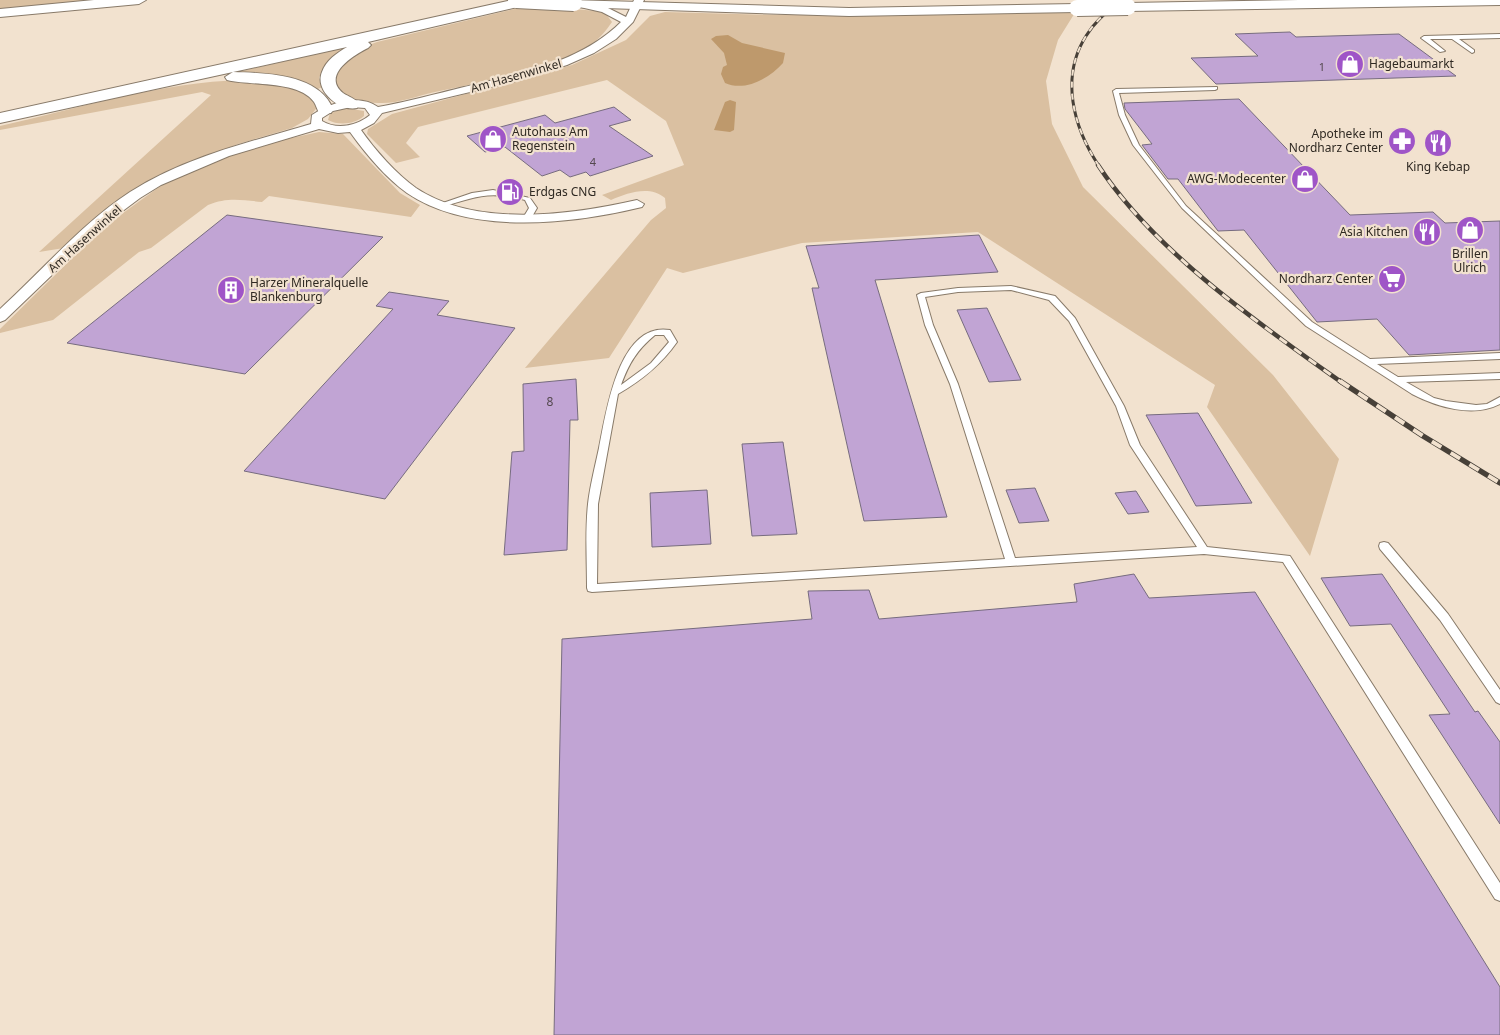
<svg xmlns="http://www.w3.org/2000/svg" width="1500" height="1035" viewBox="0 0 1500 1035" font-family="'Noto Sans',sans-serif">
  <style>
    .green { fill: #dac0a1 }
    .water { fill: #be996c }
    .building { fill: #c1a4d4; stroke: #776c7f }
    .lines { fill: none; stroke-linecap: round; stroke-linejoin: round }
    .service-casing { stroke: #887a69; stroke-width: 2 }
    .minor-casing { stroke: #887a69; stroke-width: 2 }
    .primary-casing { stroke: #887a69; stroke-width: 2 }
    .motorway-casing { stroke: #887a69; stroke-width: 2 }
    .service { fill: #fff; fill-rule: evenodd }
    .minor { fill: #fff; fill-rule: evenodd }
    .primary { fill: #fff; fill-rule: evenodd }
    .motorway { fill: #fff; fill-rule: evenodd }
    .rail-far2-casing { stroke: #474038; stroke-width: 3 }
    .rail-far1-casing { stroke: #474038; stroke-width: 4.5 }
    .rail-casing { stroke: #474038; stroke-width: 5.5 }
    .rail-far2 { stroke: #f2e2cf; stroke-width: 2; stroke-dasharray: 6; stroke-linecap: butt }
    .rail-far1 { stroke: #f2e2cf; stroke-width: 3; stroke-dasharray: 9; stroke-linecap: butt }
    .rail { stroke: #f2e2cf; stroke-width: 4; stroke-dasharray: 11; stroke-linecap: butt }
    .primary-bridge-casing { stroke: #887a69; stroke-width: 18; stroke-linecap: butt }
    .primary-bridge { stroke: #fff; stroke-width: 16 }
    .labels { text-anchor: middle; stroke-width: 4.5; stroke-linejoin: round; paint-order: stroke }
    .far-number-label { font-size: 11px; fill: #54484e }
    .far-poi-label { font-size: 12px; fill: #2f2922; stroke: #f2e2cf; text-anchor: start }
    .far-street-label { font-size: 12px; fill: #2f2922; stroke: #f2e2cf }
    .number-label { font-size: 12px; fill: #54484e }
  </style>
  <rect width="100%" height="100%" fill="#f2e2cf"/>
  <path class="green" d="M 0,0 L 110,0 L 0,10 Z
    M 531,5 L 596,11 L 606,14 L 612,22 C 606,31 598,40 589,46 C 550,71 480,82 435,92 C 417,96 397,104 379,103 C 361,103 346,99 335,85 L 336,66 L 361,48 L 377,42 Z
    M 1076,11 L 1058,40 L 1046,81 L 1052,124 L 1083,187 L 1273,375 L 1339,459 L 1310,556 L 1207,407 L 1215,385 L 978,232 L 802,243 L 683,273 L 667,268 L 609,358 L 525,368 L 651,220 L 666,208 L 665,198 C 649,185 628,193 611,200 L 602,195 L 684,165 L 666,121 L 607,80 L 418,127 L 406,143 L 420,157 L 396,163 L 367,134 L 368,129 L 392,114 L 572,65 L 626,40 L 650,16 L 665,12 L 776,15 Z
    M 348,47 L 324,66 L 319,78 L 323,87 L 315,90 L 228,74 Z
    M 243,80 C 268,84 301,84 319,105 L 308,119 L 292,128 L 238,144 L 169,171 L 64,248 L 39,252 L 211,95 L 202,92 L 0,130 L 0,126 C 80,108 161,82 243,80 Z
    M 346,108 L 364,111 L 364,116 C 355,124 339,126 328,120 L 330,113 Z
    M 319,132 L 343,134 L 400,193 L 420,205 L 411,217 L 269,196 L 262,202 C 242,200 227,197 208,205 L 151,248 L 139,252 L 53,320 L 0,333 L 0,329 L 105,226 L 166,182 L 213,161 L 264,144 Z"/>
  <path class="water" d="M 728,35 L 742,43 L 785,53 L 783,63 C 770,78 745,92 725,83 L 721,74 L 723,67 L 727,65 L 724,53 L 711,39 L 716,36 Z
    M 730,100 L 736,102 L 734,130 L 730,132 L 714,130 L 725,102 Z"/>
  <path class="building" d="M 1290,32 L 1296,37 L 1399,34 L 1456,76 L 1216,84 L 1191,58 L 1258,56 L 1235,34 Z
    M 1239,99 L 1350,215 L 1433,212 L 1445,223 L 1500,221 L 1500,350 L 1409,355 L 1377,319 L 1317,322 L 1244,230 L 1218,231 L 1178,179 L 1168,179 L 1142,145 L 1152,144 L 1125,109 L 1124,103 Z
    M 614,107 L 631,120 L 609,126 L 653,156 L 590,176 L 586,172 L 570,177 L 560,170 L 542,176 L 505,147 L 485,152 L 467,136 L 545,115 L 555,123 Z
    M 227,215 L 383,237 L 245,374 L 67,343 Z
    M 979,235 L 998,272 L 875,280 L 947,517 L 864,521 L 812,288 L 819,288 L 806,246 Z
    M 389,292 L 449,301 L 437,315 L 515,328 L 385,499 L 244,471 L 393,309 L 376,306 Z
    M 987,308 L 1021,380 L 989,382 L 957,310 Z
    M 576,379 L 578,420 L 570,420 L 567,550 L 504,555 L 512,452 L 524,451 L 523,384 Z
    M 1198,413 L 1252,503 L 1196,506 L 1146,415 Z
    M 783,442 L 797,534 L 752,536 L 742,444 Z
    M 1035,488 L 1049,521 L 1019,523 L 1006,490 Z
    M 707,490 L 711,544 L 652,547 L 650,493 Z
    M 1136,491 L 1149,512 L 1128,514 L 1115,493 Z
    M 1134,574 L 1149,598 L 1255,592 L 1500,987 L 1500,1035 L 554,1035 L 562,639 L 812,619 L 808,591 L 869,590 L 879,619 L 1077,602 L 1074,584 Z
    M 1382,574 L 1475,712 L 1478,711 L 1500,742 L 1500,824 L 1429,715 L 1450,714 L 1391,624 L 1350,626 L 1321,578 Z"/>
  <g class="lines">
    <g class="service-casing">
      <path id="service" d="M 1500,34 L 1500,38 L 1459,39 L 1474,50 L 1474,52 L 1472,53 L 1452,39 L 1430,39 L 1445,51 L 1440,52 L 1421,38 L 1424,36 Z
        M 1217,87 L 1217,89 L 1215,90 L 1119,93 L 1125,115 L 1139,145 L 1186,206 L 1312,322 L 1370,359 L 1500,353 L 1500,359 L 1377,364 L 1398,377 L 1500,373 L 1500,379 L 1406,382 L 1434,398 L 1446,401 L 1476,405 L 1487,404 L 1500,397 L 1500,404 C 1473,418 1437,407 1412,394 L 1306,326 L 1182,208 L 1133,145 L 1119,115 L 1113,91 L 1116,89 Z
        M 493,190 L 530,198 L 537,208 L 530,220 L 527,220 L 523,218 L 529,208 L 525,200 C 488,190 476,197 441,207 L 437,205 L 472,193 Z
        M 1011,286 L 1055,296 L 1075,318 L 1124,406 L 1140,445 L 1207,547 L 1290,556 L 1500,883 L 1500,901 L 1495,899 L 1283,562 L 1204,554 L 592,592 L 588,591 L 587,588 C 587,560 585,532 588,504 C 590,486 595,467 599,448 C 606,414 618,321 670,330 L 677,342 C 661,365 642,380 618,394 L 598,504 L 597,584 L 1005,559 L 950,384 L 925,325 L 917,295 L 921,293 L 958,288 ZM 1011,290 L 1049,300 L 1069,321 L 1116,406 L 1130,445 L 1197,547 L 1015,558 L 958,384 L 933,325 L 925,297 L 958,292 ZM 655,335 L 664,335 L 669,342 L 651,363 L 621,385 C 629,363 637,350 655,335 Z
        M 1384,542 L 1388,543 L 1448,614 L 1500,690 L 1500,704 L 1496,702 L 1440,620 L 1380,549 L 1379,546 L 1380,543 Z"/>
    </g>
    <g class="minor-casing">
      <path id="minor" d="M 574,0 L 608,8 L 626,17 L 634,0 L 644,0 L 633,22 L 616,39 L 594,53 L 567,65 L 512,82 L 382,113 L 374,123 L 361,130 C 375,150 396,174 416,188 C 476,228 571,215 637,200 L 644,204 L 642,207 C 572,224 470,236 407,193 C 386,178 365,153 350,132 L 338,133 L 319,129 L 229,156 L 161,185 L 140,198 L 104,225 L 5,320 L 0,322 L 0,309 C 43,270 81,224 130,192 C 185,157 250,142 311,124 L 312,115 C 329,103 359,93 378,107 C 407,102 435,94 464,87 C 518,74 580,63 621,22 L 602,12 L 571,5 L 571,1 ZM 351,107 L 365,108 L 370,115 C 357,126 337,130 322,121 L 322,118 L 333,111 Z"/>
    </g>
    <g class="primary-casing">
      <path id="primary" d="M 94,0 L 146,0 L 139,4 L 0,17 L 0,9 Z
        M 569,0 L 849,8 L 1077,4 L 1084,8 L 1077,12 L 849,16 L 574,7 L 569,6 L 567,3 Z
        M 1299,0 L 1500,0 L 1500,5 L 1128,11 L 1121,7 L 1128,3 Z"/>
    </g>
    <g class="motorway-casing">
      <path id="motorway" d="M 512,0 L 537,0 L 530,4 L 368,42 L 371,45 L 368,48 C 354,55 321,75 343,93 C 349,97 355,98 359,104 L 357,108 C 340,112 314,91 322,72 C 326,60 337,53 347,47 L 233,72 C 266,73 319,74 333,109 L 331,113 L 319,113 C 317,109 316,105 314,102 C 298,80 250,86 227,80 L 225,77 L 233,72 L 0,123 L 0,113 Z"/>
    </g>
    <use href="#service" class="service"/>
    <use href="#minor" class="minor"/>
    <use href="#primary" class="primary"/>
    <use href="#motorway" class="motorway"/>
    <g class="rail-far2-casing">
      <path id="rail-far2" d="M 1099,166 C 1073,127 1060,77 1086,36 C 1095,21 1108,11 1121,0"/>
    </g>
    <g class="rail-far1-casing">
      <path id="rail-far1" d="M 1098,165 C 1154,251 1258,323 1341,382"/>
    </g>
    <g class="rail-casing">
      <path id="rail" d="M 1340,381 L 1423,436 L 1500,483"/>
    </g>
    <use href="#rail-far2" class="rail-far2"/>
    <use href="#rail-far1" class="rail-far1"/>
    <use href="#rail" class="rail"/>
    <g class="primary-bridge-casing">
      <path id="primary-bridge" d="M 516,0 L 574,3
        M 1077,8 L 1128,7"/>
    </g>
    <use href="#primary-bridge" class="primary-bridge"/>
  </g>
  <defs>
    <g id="shop-disc" transform="scale(1.4375)"><circle r="9.5" fill="#9f55c7" stroke="#f2e2cf"/><path d="M-5-2.5h2.3a2.7 3.5 0 0 1 5.4 0H5L5.5 6h-11ZM-1.5-2.5h3a1.5 2.3 0 0 0-3 0Z" fill="#fff"/></g>
    <g id="pharmacy-disc" transform="scale(1.4375)"><circle r="9.5" fill="#9f55c7" stroke="#f2e2cf"/><path d="M-2-6h4v4h4v4h-4v4h-4v-4h-4v-4h4Z" fill="#fff"/></g>
    <g id="restaurant-disc" transform="scale(1.4375)"><circle r="9.5" fill="#9f55c7" stroke="#f2e2cf"/><path d="M-5-6h1v4h1v-4h1v4h1v-4h1v5L-1.5 .5V6h-2V.5L-5-1ZM5-6V6H3V1.5H1.5Q1.5-4 5-6Z" fill="#fff"/></g>
    <g id="fuel-disc" transform="scale(1.4375)"><circle r="9.5" fill="#9f55c7" stroke="#f2e2cf"/><path d="M-5.5-6h7V0h2V4h1.3V-2.5L3-4.5l.8-.8L6-3V5H2.5V1h-1V6h-7ZM-4.2-4.7v3.2H.2V-4.7Z" fill="#fff"/></g>
    <g id="supermarket-disc" transform="scale(1.4375)"><circle r="9.5" fill="#9f55c7" stroke="#f2e2cf"/><path d="M-6-5.5h2.5l.6 2H6L4.5 2H-2.5L-4.4-4H-6ZM-1.5 3.2a1.3 1.3 0 1 0 .1 0ZM3 3.2a1.3 1.3 0 1 0 .1 0Z" fill="#fff"/></g>
    <g id="building-disc" transform="scale(1.4375)"><circle r="9.5" fill="#9f55c7" stroke="#f2e2cf"/><path d="M-4-6H4V6H1V3H-1V6H-4ZM-2.5-4.3h1.7v1.8h-1.7ZM.8-4.3h1.7v1.8H.8ZM-2.5-1h1.7V.8h-1.7ZM.8-1h1.7V.8H.8Z" fill="#fff"/></g>
  </defs>
  <g fill-rule="evenodd">
    <use href="#shop-disc" x="1350" y="64"/>
    <use href="#shop-disc" x="493" y="139"/>
    <use href="#pharmacy-disc" x="1402" y="141"/>
    <use href="#restaurant-disc" x="1438" y="143"/>
    <use href="#shop-disc" x="1305" y="179"/>
    <use href="#fuel-disc" x="510" y="192"/>
    <use href="#shop-disc" x="1470" y="230"/>
    <use href="#restaurant-disc" x="1427" y="232"/>
    <use href="#supermarket-disc" x="1392" y="279"/>
    <use href="#building-disc" x="231" y="290"/>
  </g>
  <g class="labels">
    <g class="far-number-label">
      <text x="1322" y="71">1</text>
      <text x="593" y="166">4</text>
    </g>
    <g class="far-poi-label">
      <text x="1369" y="68">Hagebaumarkt</text>
      <text x="512" y="136">Autohaus Am<tspan x="512" dy="14">Regenstein</tspan></text>
      <text x="1383" y="138" text-anchor="end">Apotheke im<tspan x="1383" dy="14">Nordharz Center</tspan></text>
      <text x="1438" y="171" text-anchor="middle">King Kebap</text>
      <text x="1286" y="183" text-anchor="end">AWG-Modecenter</text>
      <text x="529" y="196">Erdgas CNG</text>
      <text x="1408" y="236" text-anchor="end">Asia Kitchen</text>
      <text x="1470" y="258" text-anchor="middle">Brillen<tspan x="1470" dy="14">Ulrich</tspan></text>
      <text x="1373" y="283" text-anchor="end">Nordharz Center</text>
      <text x="250" y="287">Harzer Mineralquelle<tspan x="250" dy="14">Blankenburg</tspan></text>
    </g>
    <g class="far-street-label">
      <text transform="translate(516 76) rotate(-16)" y="4">Am Hasenwinkel</text>
      <text transform="translate(85 239) rotate(-42)" y="4">Am Hasenwinkel</text>
    </g>
    <g class="number-label">
      <text x="550" y="406">8</text>
    </g>
  </g>
</svg>
